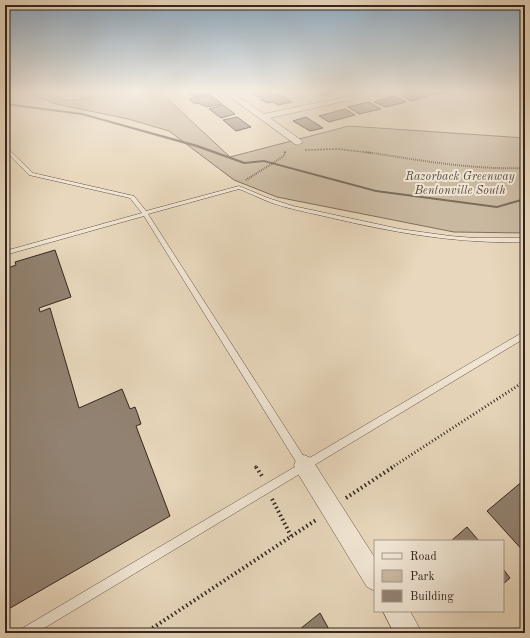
<svg xmlns="http://www.w3.org/2000/svg" width="530" height="638" viewBox="0 0 530 638" font-family="'Old Standard TT',serif">
  <style>
    .green { fill: #cab9a1; stroke: #807060 }
    .lines { fill: none; stroke-linecap: round; stroke-linejoin: round }
    .stream { fill: #7c6c5e; fill-rule: evenodd }
    .building { fill: #928271; stroke: #352620 }
    .service-casing { stroke: #625247; stroke-width: 1 }
    .minor-casing { stroke: #625247; stroke-width: 1 }
    .path-far3 { stroke: #352620; stroke-width: 1.5; stroke-dasharray: 0.5 1; stroke-linecap: butt }
    .path-far2 { stroke: #352620; stroke-width: 2; stroke-dasharray: 0.5 1.5; stroke-linecap: butt }
    .path-far1 { stroke: #352620; stroke-width: 3; stroke-dasharray: 1 2.5; stroke-linecap: butt }
    .path { stroke: #352620; stroke-width: 4; stroke-dasharray: 1.5 3; stroke-linecap: butt }
    .service { fill: #f0e5d3; fill-rule: evenodd }
    .minor { fill: #f0e5d3; fill-rule: evenodd }
    .labels { text-anchor: middle; stroke-width: 4; stroke-linejoin: round; paint-order: stroke }
    .far-park-label { font-size: 12px; font-style: italic; fill: #5a4b40; stroke: #f0e5d3 }
  </style>
  <rect width="100%" height="100%" fill="#e8d7bc"/>
  <filter id="stains"><feTurbulence type="fractalNoise" baseFrequency=".005" numOctaves="4"/><feColorMatrix values="0 0 0 0 .2 0 0 0 0 .09 0 0 0 0 .02 0 0 0 .5 -.17"/></filter>
  <radialGradient id="worn" r=".72"><stop offset=".6" stop-color="#630" stop-opacity="0"/><stop offset="1" stop-color="#630" stop-opacity=".3"/></radialGradient>
  <path class="green" d="M 24,91 L 42,91 L 69,101 L 127,91 L 159,91 L 230,157 L 349,126 L 525,138 L 525,233 L 454,232 L 277,197 L 234,180 L 169,131 L 128,119 L 56,104 Z"/>
  <g class="lines">
    <path class="stream" d="M 5,103 L 82,113 L 198,145 L 245,162 L 264,160 L 376,190 L 497,206 L 525,198 L 525,200 L 497,208 L 376,192 L 264,162 L 244,164 L 196,147 L 82,115 L 5,105 Z"/>
  </g>
  <path class="building" d="M 186,91 L 203,91 L 208,94 L 194,97 Z
    M 248,91 L 269,91 L 274,94 L 258,97 Z
    M 310,91 L 333,91 L 337,92 L 324,96 Z
    M 417,91 L 431,95 L 412,101 L 400,95 Z
    M 426,91 L 453,91 L 437,95 Z
    M 279,94 L 292,102 L 278,105 L 273,102 L 267,103 L 260,99 Z
    M 210,95 L 222,104 L 207,107 L 198,103 L 195,104 L 189,99 Z
    M 394,96 L 406,102 L 386,107 L 374,102 Z
    M 369,102 L 381,109 L 359,114 L 348,107 Z
    M 223,105 L 235,114 L 221,118 L 209,109 Z
    M 345,109 L 355,115 L 329,122 L 319,116 Z
    M 237,117 L 251,127 L 236,131 L 223,120 Z
    M 306,117 L 323,128 L 310,131 L 293,121 Z
    M 55,250 L 71,297 L 39,308 L 40,312 L 50,308 L 79,408 L 122,389 L 130,409 L 135,407 L 138,415 L 141,424 L 136,426 L 170,516 L 5,611 L 5,269 L 16,265 L 15,262 Z
    M 524,480 L 525,481 L 525,553 L 487,511 Z
    M 467,527 L 479,541 L 451,541 Z
    M 503,569 L 510,578 L 503,584 Z
    M 320,613 L 331,633 L 295,633 Z"/>
  <g class="lines">
    <g class="service-casing">
      <path id="service" d="M 5,146 L 33,173 L 134,196 L 146,211 L 239,186 L 268,198 L 293,206 L 400,229 L 450,236 L 475,238 L 525,238 L 525,242 C 459,244 396,233 332,218 C 312,213 292,210 272,203 C 261,199 250,193 239,189 L 148,214 L 306,460 L 525,331 L 525,338 L 36,633 L 19,633 L 21,629 L 298,465 L 144,216 L 5,255 L 5,251 L 142,213 L 130,198 L 29,175 L 5,150 Z"/>
    </g>
    <g class="minor-casing">
      <path id="minor" d="M 222,91 L 230,91 L 264,114 L 373,91 L 385,91 L 381,93 L 270,118 L 301,140 L 303,142 L 298,145 L 295,144 Z
        M 304,455 L 311,458 L 375,558 L 375,591 L 367,587 L 297,472 L 294,465 L 297,458 Z
        M 383,611 L 410,611 L 422,633 L 394,633 Z"/>
    </g>
    <path class="path-far3" d="M 305,150 L 338,149 L 372,153
      M 285,153 L 285,151"/>
    <path class="path-far2" d="M 366,152 C 419,160 471,170 525,168
      M 246,180 L 284,156 L 285,152"/>
    <path class="path-far1" d="M 255,466 L 257,468
      M 391,468 L 525,381"/>
    <path class="path" d="M 256,467 L 262,476
      M 346,498 L 393,467
      M 272,499 L 291,536
      M 145,633 L 316,520"/>
    <use href="#service" class="service"/>
    <use href="#minor" class="minor"/>
  </g>
  <linearGradient id="sky" x2="0" y2="1"><stop stop-color="#8faac1"/><stop offset="0.51" stop-color="#f5ede1"/><stop offset="1" stop-color="#f5ede1" stop-opacity="0"/></linearGradient>
  <rect width="530" height="180" fill="url(#sky)"/>
  <g class="labels">
    <g class="far-park-label">
      <text x="460" y="180">Razorback Greenway<tspan x="460" dy="14">Bentonville South</tspan></text>
    </g>
  </g>
  <rect width="530" height="638" fill="none" stroke="#e8d7bc" stroke-width="20"/>
  <rect x="6" y="6" width="518" height="626" fill="none" stroke="#352620" stroke-width="2"/>
  <rect x="10" y="10" width="510" height="618" fill="none" stroke="#352620"/>
  <rect x="374" y="540" width="130" height="72" fill="#f0e5d3" stroke="#a5998b"/>
  <rect x="382" y="553" width="20" height="6" fill="#f0e5d3" stroke="#a5998b"/>
  <text x="410" y="560" font-size="12" fill="#352620">Road</text>
  <rect x="382" y="570" width="20" height="12" fill="#cab9a1" stroke="#a5998b"/>
  <text x="410" y="580" font-size="12" fill="#352620">Park</text>
  <rect x="382" y="590" width="20" height="12" fill="#928271" stroke="#a5998b"/>
  <text x="410" y="600" font-size="12" fill="#352620">Building</text>
  <rect width="100%" height="100%" filter="url(#stains)"/>
  <rect width="100%" height="100%" fill="url(#worn)"/>
</svg>
